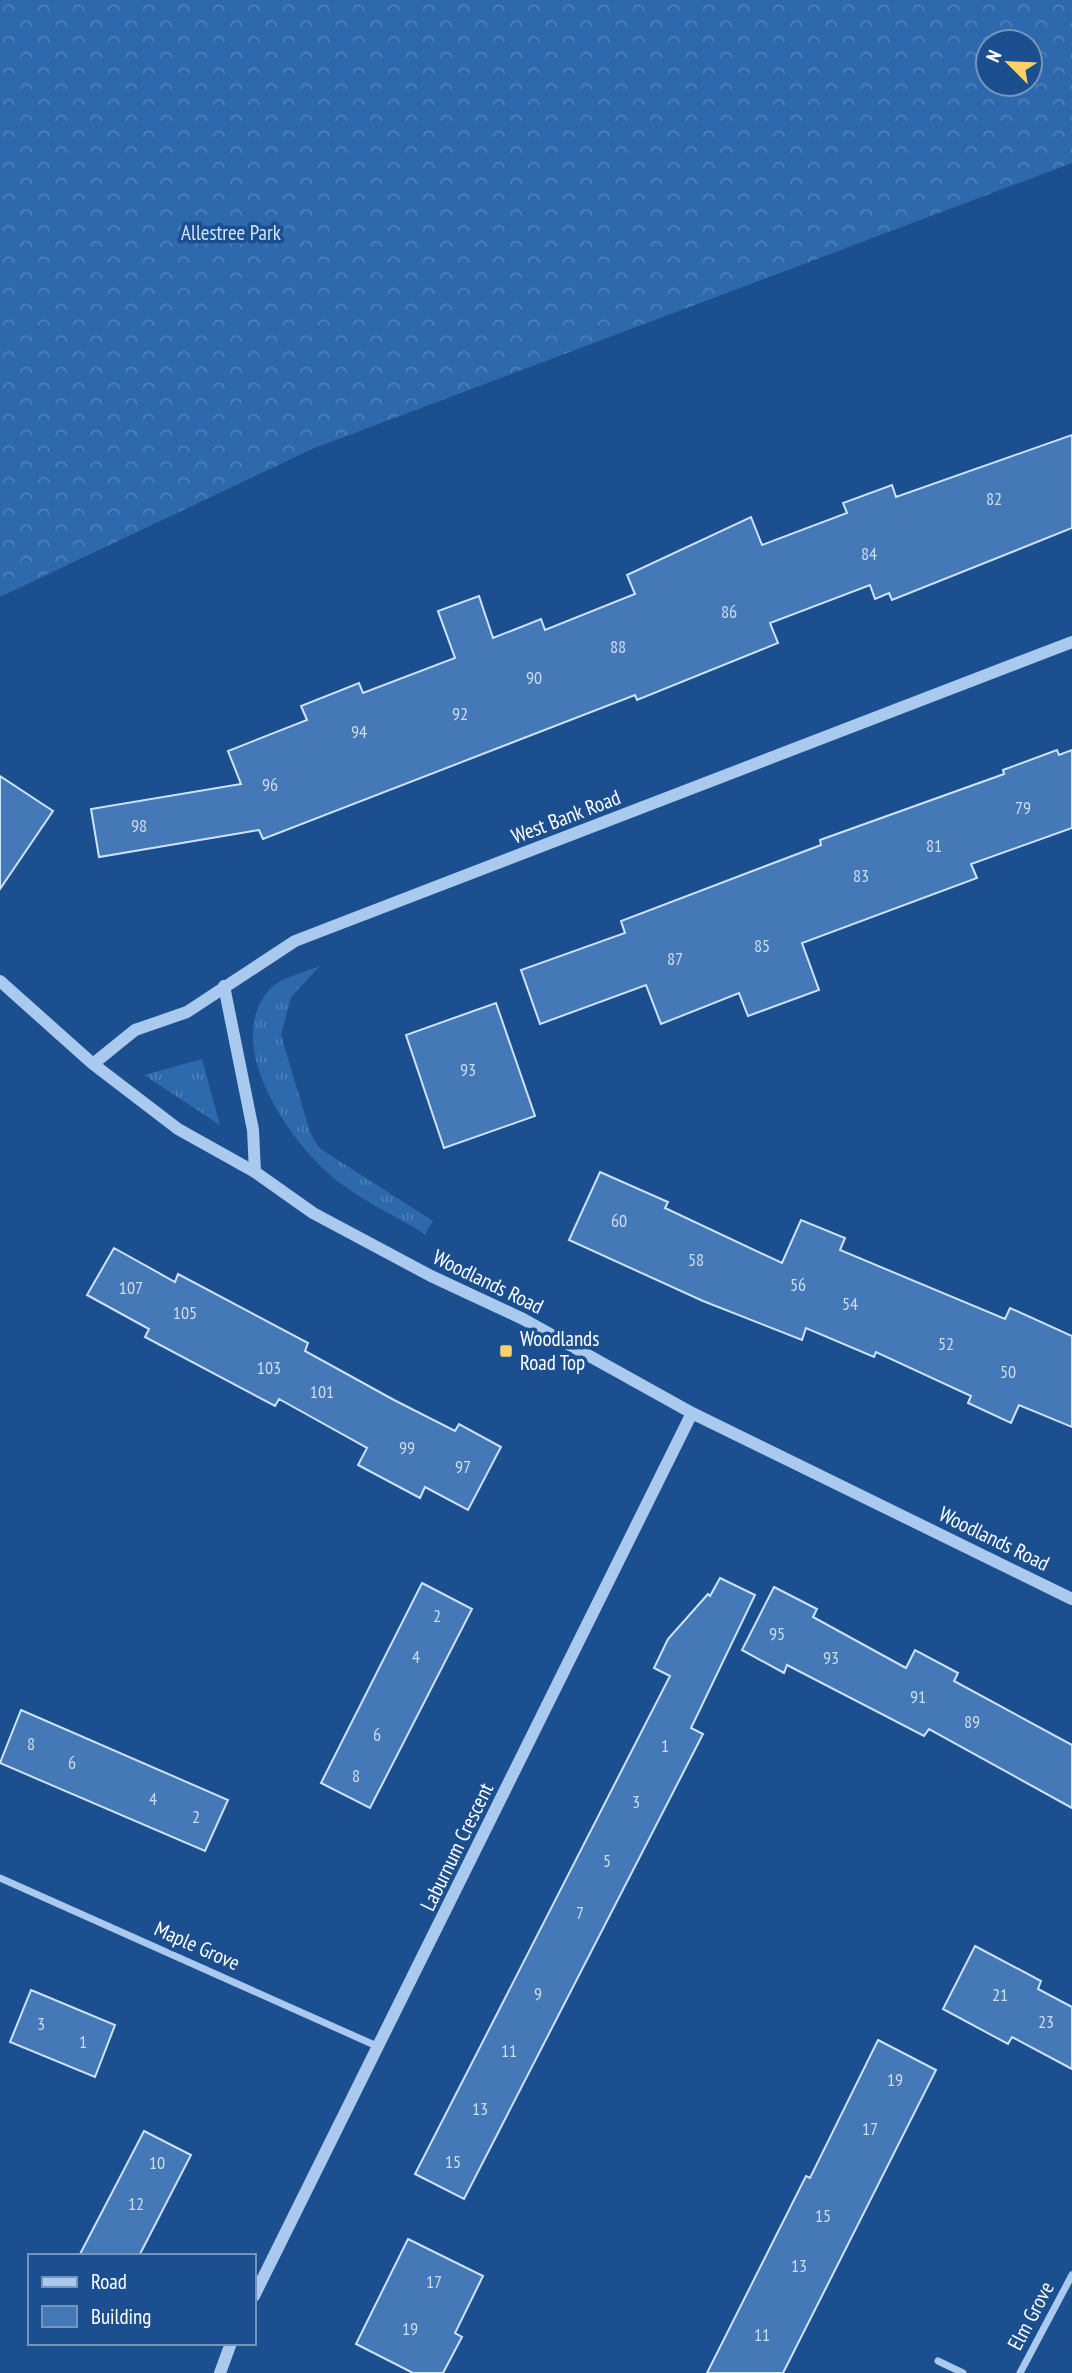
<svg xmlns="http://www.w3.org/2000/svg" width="1072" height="2373" viewBox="0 0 1072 2373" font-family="'PT Sans Narrow',sans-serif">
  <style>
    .grass { fill: url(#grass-tufts) }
    .forest { fill: url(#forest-crowns); fill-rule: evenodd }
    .building { fill: #4478b7; stroke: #cfe3fa; stroke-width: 2 }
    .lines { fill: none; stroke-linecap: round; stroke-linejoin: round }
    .minor { stroke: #a9c9ee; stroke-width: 7 }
    .tertiary { stroke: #a9c9ee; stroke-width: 12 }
    .poi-dot { fill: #ffd166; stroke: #1b4f8f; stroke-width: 2.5 }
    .labels { text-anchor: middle; stroke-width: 7; stroke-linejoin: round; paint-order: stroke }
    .number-label { font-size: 18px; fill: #d0dded }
    .park-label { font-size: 21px; fill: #cfe3fa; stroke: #1b4f8f }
    .street-label { font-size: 21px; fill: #fff; stroke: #1b4f8f }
    .poi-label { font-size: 21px; fill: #fff; stroke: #1b4f8f; text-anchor: start }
  </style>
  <defs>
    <pattern id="grass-tufts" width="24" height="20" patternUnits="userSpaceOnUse" patternTransform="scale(1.75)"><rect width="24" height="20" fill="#2e69ad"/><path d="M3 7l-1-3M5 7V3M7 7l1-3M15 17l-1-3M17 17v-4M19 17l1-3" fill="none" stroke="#4d80b9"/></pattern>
    <pattern id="forest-crowns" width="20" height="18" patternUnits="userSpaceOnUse" patternTransform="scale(1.75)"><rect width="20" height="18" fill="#2e69ad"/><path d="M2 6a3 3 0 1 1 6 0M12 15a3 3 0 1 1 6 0" fill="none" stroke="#4d80b9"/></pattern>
  </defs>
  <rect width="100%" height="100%" fill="#1b4f8f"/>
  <path class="grass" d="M 320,966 L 291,997 L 281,1035 L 310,1132 L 319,1148 L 433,1221 L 425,1234 C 394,1215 356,1198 329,1174 C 286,1136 221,1041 271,988 C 282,977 306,972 320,966 Z
    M 202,1059 L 220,1125 L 144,1075 Z"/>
  <path class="forest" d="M 0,0 L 1072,0 L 1072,163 L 312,449 L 0,597 ZM 988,42 L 1030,42 L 1030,84 L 988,84 Z"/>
  <path class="building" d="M 1072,435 L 1072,528 L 892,600 L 889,593 L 875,599 L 870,585 L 770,623 L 778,643 L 637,700 L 635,695 L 263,839 L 259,830 L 99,857 L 91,809 L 241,784 L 228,751 L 307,720 L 301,706 L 359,683 L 363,693 L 455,658 L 438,611 L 479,596 L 493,638 L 541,619 L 545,630 L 635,594 L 627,575 L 751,517 L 762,545 L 847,513 L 843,503 L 892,485 L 896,497 Z
    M 1057,750 L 1059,755 L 1072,750 L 1072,828 L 971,864 L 977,878 L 802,943 L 819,990 L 748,1016 L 739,993 L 661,1024 L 646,985 L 540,1024 L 521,970 L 625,933 L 621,921 L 821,845 L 820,840 L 1004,774 L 1003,770 Z
    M 0,776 L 53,811 L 0,889 Z
    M 496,1003 L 535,1116 L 444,1148 L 406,1035 Z
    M 600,1172 L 668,1202 L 665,1208 L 782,1263 L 801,1220 L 845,1238 L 840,1250 L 1005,1319 L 1010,1308 L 1072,1336 L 1072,1427 L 1019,1405 L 1011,1423 L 968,1403 L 971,1396 L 876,1352 L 874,1357 L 806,1328 L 802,1340 L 703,1301 L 569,1240 Z
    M 114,1248 L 175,1282 L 178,1274 L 308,1343 L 305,1351 L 394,1400 L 455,1431 L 459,1424 L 501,1447 L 468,1510 L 425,1487 L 420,1498 L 358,1465 L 367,1448 L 279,1399 L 275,1406 L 145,1337 L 149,1329 L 87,1295 Z
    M 720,1578 L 755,1595 L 691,1728 L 703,1734 L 464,2199 L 415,2174 L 670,1676 L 654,1668 L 668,1639 L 708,1594 L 710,1596 Z
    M 422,1583 L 472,1609 L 370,1808 L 321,1783 Z
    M 774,1587 L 817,1609 L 813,1617 L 906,1668 L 915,1650 L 958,1673 L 954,1681 L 1072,1745 L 1072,1808 L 929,1729 L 924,1736 L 787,1665 L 784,1673 L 742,1650 Z
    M 21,1710 L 228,1800 L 205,1851 L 0,1763 Z
    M 975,1946 L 1041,1981 L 1038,1989 L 1072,2007 L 1072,2069 L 1012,2037 L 1008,2044 L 943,2009 Z
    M 31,1990 L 115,2025 L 95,2077 L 10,2042 Z
    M 878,2040 L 936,2070 L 783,2373 L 707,2373 L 806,2176 L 810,2178 Z
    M 144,2131 L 191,2155 L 139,2256 L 79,2256 Z
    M 408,2239 L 483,2276 L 455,2333 L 462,2337 L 443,2373 L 413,2373 L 356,2344 Z"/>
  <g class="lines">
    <path class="minor" d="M 0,1878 L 379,2047
      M 938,2361 L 963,2373
      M 1020,2373 L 1072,2275"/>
    <path class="tertiary" d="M 0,981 L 93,1064 L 178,1129 L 255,1172 L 313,1213 L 431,1276 L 523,1319 L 692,1413 L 1072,1599
      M 224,986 L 253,1130 L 255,1172
      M 93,1064 L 135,1030 L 187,1012 L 295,941 L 1072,642
      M 254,2296 L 692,1413
      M 220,2373 L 231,2343"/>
  </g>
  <rect class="poi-dot" x="499" y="1344" width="14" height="14" rx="3.5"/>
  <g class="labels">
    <g class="number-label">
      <text x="994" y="505">82</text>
      <text x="869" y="560">84</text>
      <text x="729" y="618">86</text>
      <text x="618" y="653">88</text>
      <text x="534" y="684">90</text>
      <text x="460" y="720">92</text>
      <text x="359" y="738">94</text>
      <text x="270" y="791">96</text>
      <text x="1023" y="814">79</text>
      <text x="139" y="832">98</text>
      <text x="934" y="852">81</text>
      <text x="861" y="882">83</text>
      <text x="762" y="952">85</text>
      <text x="675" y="965">87</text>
      <text x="468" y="1076">93</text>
      <text x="619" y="1227">60</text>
      <text x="696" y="1266">58</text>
      <text x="798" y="1291">56</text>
      <text x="131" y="1294">107</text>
      <text x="850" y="1310">54</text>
      <text x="185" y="1319">105</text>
      <text x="946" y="1350">52</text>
      <text x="269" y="1374">103</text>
      <text x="1008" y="1378">50</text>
      <text x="322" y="1398">101</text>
      <text x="407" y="1454">99</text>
      <text x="463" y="1473">97</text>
      <text x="437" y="1622">2</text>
      <text x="777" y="1640">95</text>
      <text x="416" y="1663">4</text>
      <text x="831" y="1664">93</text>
      <text x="918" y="1703">91</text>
      <text x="972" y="1728">89</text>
      <text x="377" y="1741">6</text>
      <text x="31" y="1750">8</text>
      <text x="665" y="1752">1</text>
      <text x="72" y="1769">6</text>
      <text x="356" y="1782">8</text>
      <text x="153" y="1805">4</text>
      <text x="636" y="1808">3</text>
      <text x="196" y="1823">2</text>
      <text x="607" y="1867">5</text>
      <text x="580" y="1919">7</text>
      <text x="538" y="2000">9</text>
      <text x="1000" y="2001">21</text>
      <text x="1046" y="2028">23</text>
      <text x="41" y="2030">3</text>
      <text x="83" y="2048">1</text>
      <text x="509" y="2057">11</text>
      <text x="895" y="2086">19</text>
      <text x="480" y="2115">13</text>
      <text x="870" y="2135">17</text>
      <text x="453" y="2168">15</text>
      <text x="157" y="2169">10</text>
      <text x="136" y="2210">12</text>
      <text x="823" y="2222">15</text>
      <text x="799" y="2272">13</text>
      <text x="434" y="2288">17</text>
      <text x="410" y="2335">19</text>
      <text x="762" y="2341">11</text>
    </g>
    <g class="park-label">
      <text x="231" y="240">Allestree Park</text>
    </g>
    <g class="street-label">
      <text transform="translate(566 817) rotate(-21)" y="7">West Bank Road</text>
      <text transform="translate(488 1282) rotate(26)" y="7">Woodlands Road</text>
      <text transform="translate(994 1539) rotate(26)" y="7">Woodlands Road</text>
      <text transform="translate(457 1847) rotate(-64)" y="7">Laburnum Crescent</text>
      <text transform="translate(197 1946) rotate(24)" y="7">Maple Grove</text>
      <text transform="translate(1031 2316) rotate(-62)" y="7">Elm Grove</text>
    </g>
    <g class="poi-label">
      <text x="520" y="1346">Woodlands<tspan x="520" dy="24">Road Top</tspan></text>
    </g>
  </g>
  <rect x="28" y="2254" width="228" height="91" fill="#1b4f8f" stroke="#7695bc" stroke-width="2"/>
  <rect x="42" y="2277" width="35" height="10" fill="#a9c9ee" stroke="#7695bc" stroke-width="2"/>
  <text x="91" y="2289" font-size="21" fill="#ffffff">Road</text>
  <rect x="42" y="2306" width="35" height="21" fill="#4478b7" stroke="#7695bc" stroke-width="2"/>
  <text x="91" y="2324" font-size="21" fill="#ffffff">Building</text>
  <g transform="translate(1009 63) rotate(294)"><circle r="33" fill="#1b4f8f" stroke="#7695bc" stroke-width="2"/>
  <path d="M0-5L12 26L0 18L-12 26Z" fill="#ffd166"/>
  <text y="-10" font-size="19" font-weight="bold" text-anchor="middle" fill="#ffffff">N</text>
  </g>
</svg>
